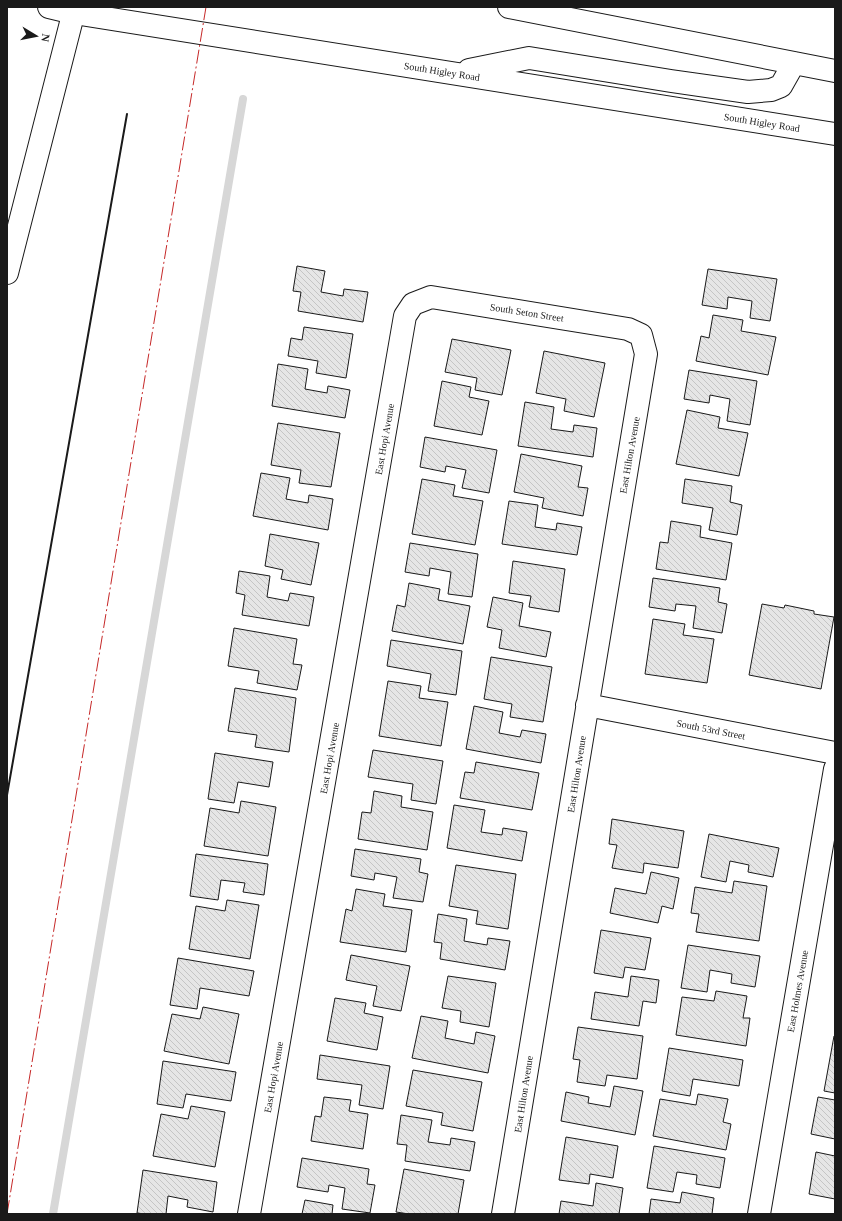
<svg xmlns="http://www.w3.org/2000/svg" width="842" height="1221" viewBox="0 0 842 1221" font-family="'Times New Roman',serif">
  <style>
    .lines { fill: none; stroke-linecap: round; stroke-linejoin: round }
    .stream { stroke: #d7d7d7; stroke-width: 8 }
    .building { fill: url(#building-back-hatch); stroke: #1a1a1a }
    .minor-casing { stroke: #1a1a1a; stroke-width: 24 }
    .secondary-casing { stroke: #1a1a1a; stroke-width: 24 }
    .motorway-casing { stroke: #1a1a1a; stroke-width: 24 }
    .minor { stroke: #fff; stroke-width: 22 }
    .secondary { stroke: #fff; stroke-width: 22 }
    .motorway { stroke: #fff; stroke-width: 22 }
    .wall { stroke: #1a1a1a; stroke-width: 2 }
    .power { stroke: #c62828; stroke-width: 1; stroke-dasharray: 14 3 2 3; stroke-linecap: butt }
    .labels { text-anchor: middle; stroke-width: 3; stroke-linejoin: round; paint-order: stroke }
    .street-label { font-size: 10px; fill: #1a1a1a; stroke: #fff }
  </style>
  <defs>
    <pattern id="building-back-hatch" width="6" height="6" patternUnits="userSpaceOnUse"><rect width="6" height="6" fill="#e6e6e6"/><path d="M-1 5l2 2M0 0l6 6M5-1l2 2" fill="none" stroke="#c5c5c5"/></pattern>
  </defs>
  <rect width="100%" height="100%" fill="#fff"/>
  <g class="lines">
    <path class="stream" d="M 53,1214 L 243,99"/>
  </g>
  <path class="building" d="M 297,266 L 325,271 L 321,292 L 343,296 L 344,289 L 368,292 L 363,322 L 298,311 L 301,292 L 293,291 Z
    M 708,269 L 777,279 L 770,321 L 750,318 L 752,301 L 728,297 L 727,309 L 702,305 Z
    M 713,315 L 743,320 L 741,331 L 776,337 L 768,375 L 696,361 L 701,336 L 709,338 Z
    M 304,327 L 353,334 L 346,378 L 316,373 L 318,361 L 288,356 L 291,338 L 302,340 Z
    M 452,339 L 511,350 L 502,395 L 475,390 L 477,378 L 445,372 Z
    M 544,351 L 605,363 L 594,417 L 564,411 L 566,399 L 536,393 Z
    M 278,364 L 308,369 L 305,389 L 327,393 L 328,386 L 350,390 L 345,418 L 272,406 Z
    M 689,370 L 757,381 L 750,425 L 727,421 L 730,399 L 710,395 L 709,403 L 684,399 Z
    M 442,381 L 471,387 L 469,397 L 489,401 L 482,435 L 434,426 Z
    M 525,402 L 554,407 L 551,429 L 573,432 L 574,425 L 597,428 L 593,457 L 518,446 Z
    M 687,410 L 720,417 L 718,428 L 748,433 L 739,476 L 676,464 Z
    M 278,423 L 340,433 L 331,487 L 299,483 L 301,470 L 271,465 Z
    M 425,437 L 497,450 L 489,493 L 462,488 L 466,470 L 446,466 L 445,472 L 420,467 Z
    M 521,454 L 582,466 L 578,487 L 588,488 L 583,516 L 542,508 L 544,498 L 514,492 Z
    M 261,473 L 290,478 L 286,499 L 308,503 L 309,495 L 333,499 L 328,530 L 253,516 Z
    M 422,479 L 455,485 L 453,496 L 483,501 L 475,545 L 412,534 Z
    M 685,479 L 732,486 L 730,502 L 742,505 L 737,535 L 709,530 L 713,508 L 682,503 Z
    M 509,501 L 538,505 L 535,527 L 556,530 L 557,523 L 582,527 L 577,555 L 502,544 Z
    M 671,521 L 701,526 L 700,537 L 732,543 L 726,580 L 656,569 L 660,542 L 668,543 Z
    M 270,534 L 319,543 L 311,585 L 281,579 L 283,570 L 265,566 Z
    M 410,543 L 478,554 L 472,597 L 448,594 L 451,572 L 430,568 L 429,576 L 405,572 Z
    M 513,561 L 565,569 L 559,612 L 529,607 L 531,596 L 509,593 Z
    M 239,571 L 270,576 L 267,597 L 288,601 L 290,593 L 314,597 L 309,626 L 242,615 L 245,595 L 236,593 Z
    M 653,578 L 720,588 L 718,602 L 727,604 L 722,633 L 693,628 L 696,606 L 676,604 L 675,611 L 649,607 Z
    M 409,583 L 440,589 L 438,600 L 470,606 L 463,644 L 392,631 L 397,605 L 405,607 Z
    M 493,597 L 523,603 L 519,626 L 551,632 L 546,657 L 499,648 L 502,630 L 487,627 Z
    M 762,604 L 784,608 L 785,605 L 814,611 L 814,614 L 834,617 L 821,689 L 749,675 Z
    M 653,619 L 685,624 L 683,635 L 714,639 L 707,683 L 645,674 Z
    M 234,628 L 297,639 L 293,664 L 302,665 L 297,690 L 257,683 L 259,671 L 228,666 Z
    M 391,640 L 462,651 L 456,695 L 428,691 L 431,674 L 387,666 Z
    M 491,657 L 552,667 L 543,722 L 510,717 L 512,704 L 484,699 Z
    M 388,681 L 421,686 L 419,698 L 448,702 L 441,746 L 379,736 Z
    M 235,688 L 296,698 L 289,752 L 255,747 L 257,735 L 228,731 Z
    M 474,706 L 503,712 L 499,733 L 520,737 L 522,730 L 546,734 L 541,763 L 466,749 Z
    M 373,750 L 443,761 L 436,804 L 411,800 L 413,784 L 368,777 Z
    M 215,753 L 273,762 L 269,787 L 238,782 L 234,803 L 208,799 Z
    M 476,762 L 539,773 L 532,810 L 460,798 L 465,772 L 474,773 Z
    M 374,791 L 402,796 L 401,807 L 433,812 L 427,850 L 358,839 L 362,812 L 371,813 Z
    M 241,801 L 276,807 L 268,856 L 204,846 L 210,808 L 239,813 Z
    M 454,805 L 485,810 L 481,832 L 502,835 L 503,828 L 527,832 L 522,861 L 447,848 Z
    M 612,819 L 684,831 L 678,868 L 644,863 L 643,873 L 612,868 L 617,845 L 609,844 Z
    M 709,834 L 779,848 L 773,877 L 748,872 L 749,865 L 730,861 L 726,882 L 701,877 Z
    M 355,849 L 421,859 L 419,872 L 428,874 L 423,902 L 393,898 L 397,877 L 375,873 L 374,880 L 351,876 Z
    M 196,854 L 268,864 L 264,895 L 243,892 L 245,883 L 221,880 L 218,900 L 190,896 Z
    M 456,865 L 516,874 L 508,929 L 476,924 L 478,911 L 449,906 Z
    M 651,872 L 679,878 L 673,909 L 662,906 L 658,923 L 610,913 L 615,888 L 646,894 Z
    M 734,881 L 767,886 L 759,941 L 696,932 L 699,914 L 691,913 L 695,887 L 732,893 Z
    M 356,889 L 385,894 L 383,906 L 412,910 L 406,952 L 340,942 L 346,909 L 352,911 Z
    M 227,900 L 259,905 L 250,959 L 189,949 L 196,906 L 225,911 Z
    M 438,914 L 467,919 L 464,941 L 487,945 L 488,938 L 510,941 L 505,970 L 440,959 L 442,943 L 434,942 Z
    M 601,930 L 651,938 L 645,970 L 625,967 L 623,978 L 594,973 Z
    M 688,945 L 760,956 L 755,987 L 731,983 L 732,974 L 710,970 L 707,992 L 681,988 Z
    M 351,955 L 410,966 L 401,1011 L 373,1006 L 377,986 L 346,980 Z
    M 178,958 L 254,971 L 249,996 L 200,988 L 197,1009 L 170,1005 Z
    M 448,976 L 496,983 L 489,1027 L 460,1022 L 461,1011 L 442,1008 Z
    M 631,976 L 659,980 L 656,1003 L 643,1001 L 639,1026 L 591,1019 L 595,992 L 628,997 Z
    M 716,991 L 747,996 L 743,1018 L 750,1018 L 746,1046 L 676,1035 L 682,997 L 714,1001 Z
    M 335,998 L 366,1003 L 364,1013 L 383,1017 L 377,1050 L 327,1041 Z
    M 203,1007 L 239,1014 L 229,1064 L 164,1051 L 172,1014 L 200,1019 Z
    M 421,1016 L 448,1021 L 445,1038 L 474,1044 L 476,1032 L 495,1036 L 488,1073 L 412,1058 Z
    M 578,1027 L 643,1036 L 637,1079 L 607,1075 L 605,1086 L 577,1082 L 580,1060 L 573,1059 Z
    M 834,1036 L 835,1036 L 835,1093 L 824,1091 Z
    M 669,1048 L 743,1060 L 739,1086 L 693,1079 L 690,1096 L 662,1091 Z
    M 320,1055 L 390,1066 L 383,1109 L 359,1105 L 362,1085 L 317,1079 Z
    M 163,1061 L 236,1072 L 231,1101 L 186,1094 L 183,1108 L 157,1104 Z
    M 413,1070 L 482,1082 L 473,1131 L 441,1125 L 443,1113 L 406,1106 Z
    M 614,1086 L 643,1091 L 635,1135 L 561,1121 L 566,1092 L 589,1097 L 588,1103 L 610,1107 Z
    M 698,1094 L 728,1099 L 723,1122 L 731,1124 L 726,1150 L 653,1136 L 660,1099 L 696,1105 Z
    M 324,1097 L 351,1100 L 349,1111 L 368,1114 L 363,1149 L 311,1141 L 315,1116 L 321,1117 Z
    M 818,1097 L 835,1100 L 835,1139 L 811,1134 Z
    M 191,1106 L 225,1112 L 215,1167 L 153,1156 L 161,1114 L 188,1119 Z
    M 401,1115 L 432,1120 L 428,1142 L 450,1145 L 451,1138 L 475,1142 L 470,1171 L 405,1161 L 407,1145 L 397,1144 Z
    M 566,1137 L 618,1146 L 613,1178 L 590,1174 L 589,1184 L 559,1180 Z
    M 654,1146 L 725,1158 L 720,1188 L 696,1184 L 697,1175 L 677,1172 L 673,1192 L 647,1188 Z
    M 816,1152 L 835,1156 L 835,1199 L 809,1194 Z
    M 302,1158 L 369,1169 L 367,1184 L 375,1185 L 370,1213 L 342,1209 L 345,1188 L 329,1185 L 328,1192 L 297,1187 Z
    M 404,1169 L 464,1180 L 458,1214 L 409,1214 L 396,1212 Z
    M 143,1170 L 217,1182 L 213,1212 L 187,1207 L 188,1200 L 168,1196 L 166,1214 L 145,1214 L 137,1213 Z
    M 596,1183 L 623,1188 L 619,1214 L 559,1214 L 561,1201 L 593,1206 Z
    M 682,1192 L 714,1198 L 712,1214 L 649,1214 L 651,1199 L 680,1203 Z
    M 305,1200 L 333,1205 L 332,1214 L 302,1214 Z"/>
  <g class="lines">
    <g class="minor-casing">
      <path id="minor" d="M 587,705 L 835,753
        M 249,1214 L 405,316 L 413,304 L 431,297 L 628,329 L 641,335 L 646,354 L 503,1214
        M 759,1214 L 835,769"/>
    </g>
    <g class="secondary-casing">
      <path id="secondary" d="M 49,7 L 74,13 L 835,134
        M 509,7 L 835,71
        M 469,70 L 529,58 L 671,81 L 748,92 L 771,90 L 781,86 L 794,63"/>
    </g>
    <g class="motorway-casing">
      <path id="motorway" d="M 7,273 L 75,7"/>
    </g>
    <use href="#minor" class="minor"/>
    <use href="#secondary" class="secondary"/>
    <use href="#motorway" class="motorway"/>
    <path class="wall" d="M 7,795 L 127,114"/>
    <path class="power" d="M 7,1214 L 206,7"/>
  </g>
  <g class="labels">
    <g class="street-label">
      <text transform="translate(442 71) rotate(9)" y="4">South Higley Road</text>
      <text transform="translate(762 122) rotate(9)" y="4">South Higley Road</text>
      <text transform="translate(527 312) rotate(9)" y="4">South Seton Street</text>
      <text transform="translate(384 439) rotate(-80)" y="4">East Hopi Avenue</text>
      <text transform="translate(629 455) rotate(-80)" y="4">East Hilton Avenue</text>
      <text transform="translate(711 729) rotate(11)" y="4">South 53rd Street</text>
      <text transform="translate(329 758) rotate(-80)" y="4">East Hopi Avenue</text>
      <text transform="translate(576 774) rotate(-81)" y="4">East Hilton Avenue</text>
      <text transform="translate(797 991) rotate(-80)" y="4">East Holmes Avenue</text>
      <text transform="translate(273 1077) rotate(-80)" y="4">East Hopi Avenue</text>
      <text transform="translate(523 1094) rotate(-81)" y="4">East Hilton Avenue</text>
    </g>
  </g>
  <rect width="842" height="1221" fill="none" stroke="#1a1a1a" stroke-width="16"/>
  <g transform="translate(36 36) rotate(100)" stroke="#ffffff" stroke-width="3" paint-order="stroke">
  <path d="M0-3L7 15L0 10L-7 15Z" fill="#1a1a1a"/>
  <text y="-6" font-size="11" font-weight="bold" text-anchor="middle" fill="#1a1a1a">N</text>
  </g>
</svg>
